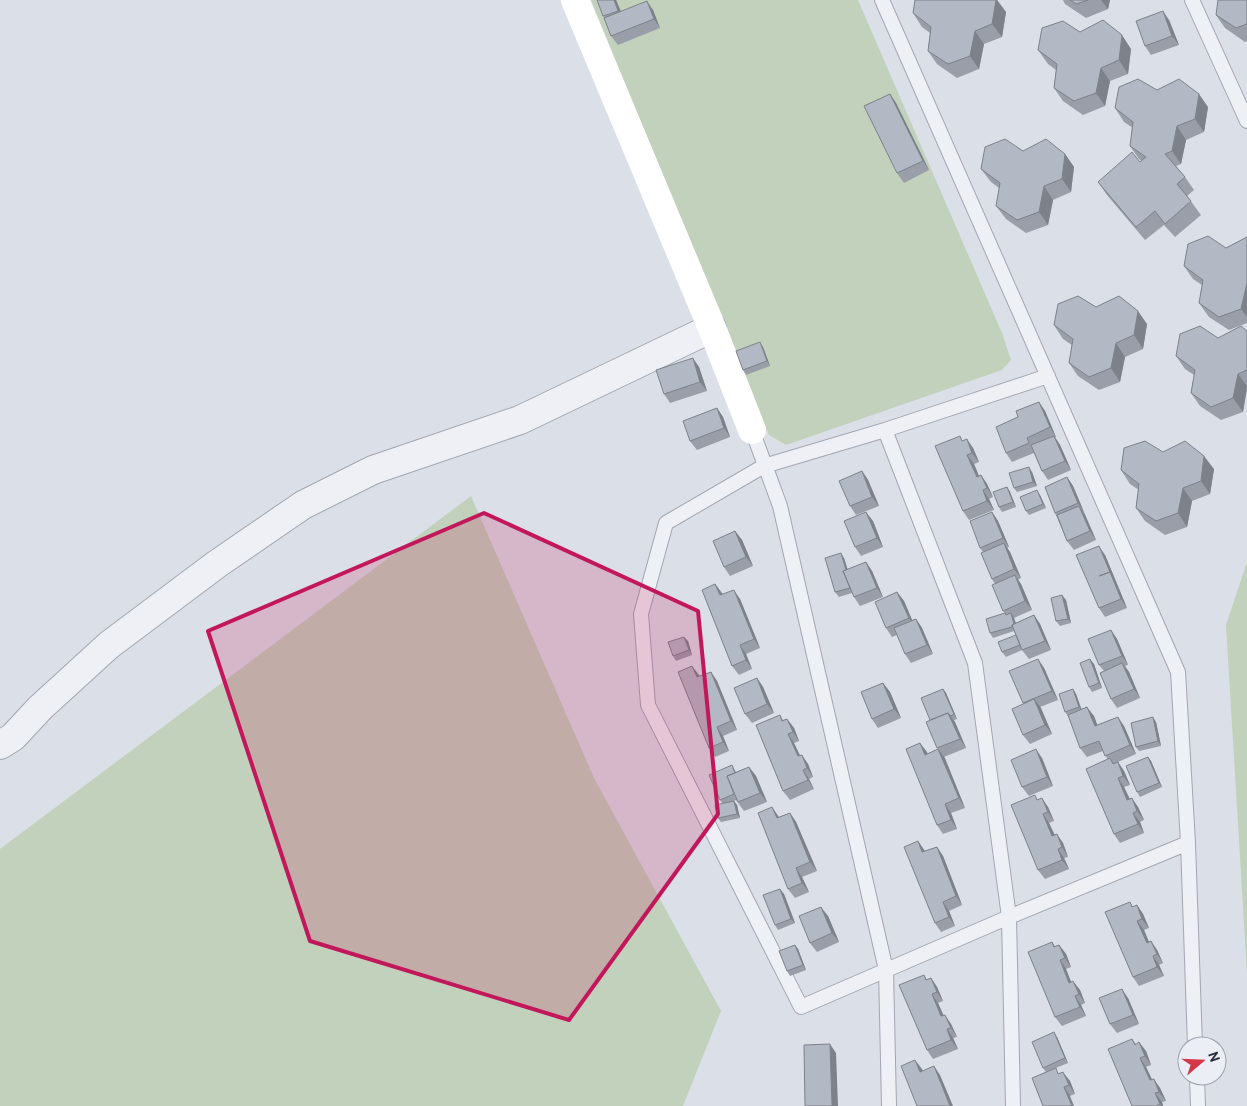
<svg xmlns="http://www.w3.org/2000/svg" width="1247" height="1106" viewBox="0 0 1247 1106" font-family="'PT Sans',sans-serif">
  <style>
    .green { fill: #c1d1bc }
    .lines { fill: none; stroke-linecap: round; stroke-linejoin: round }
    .lane-casing { stroke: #a1a6b1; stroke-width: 16 }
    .street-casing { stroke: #a1a6b1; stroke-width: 30 }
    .lane { stroke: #eef0f5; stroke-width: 14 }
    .street { stroke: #eef0f5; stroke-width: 28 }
    .secondary { stroke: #fff; stroke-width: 28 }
    .wall { fill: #999ea9 }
    .shaded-wall { fill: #7d8189 }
    .building { fill: #b2b8c4; stroke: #7d8189 }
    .marked { fill: #c2185b; fill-opacity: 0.2; stroke: #c2185b; stroke-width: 4; stroke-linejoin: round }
  </style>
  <rect width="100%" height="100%" fill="#dbdfe7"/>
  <path class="green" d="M 591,0 L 858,0 L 1002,333 L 1011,360 L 1002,370 L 786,445 L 769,435 Z
    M 471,496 L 594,778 L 721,1011 L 683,1106 L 0,1106 L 0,849 Z
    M 1247,562 L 1247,973 L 1226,625 Z"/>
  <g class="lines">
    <g class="lane-casing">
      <path id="lane" d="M 882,0 L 1178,672 L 1188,843 L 1195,1046
        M 1192,0 L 1247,121
        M 1048,376 L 885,430 L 764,466 L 666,523 L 641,614 L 648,705 L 801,1007 L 1009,917 L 1188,843
        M 752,430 L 780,506 L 886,970 L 889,1106
        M 885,430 L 975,663 L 1009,917 L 1013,1106
        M 1197,1076 L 1198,1106"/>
    </g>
    <g class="street-casing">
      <path id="street" d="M 0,745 L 13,737 L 40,708 L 109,645 L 217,564 L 303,505 L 373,470 L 520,420 L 712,328"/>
    </g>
    <use href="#lane" class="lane"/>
    <use href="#street" class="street"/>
    <path class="secondary" d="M 575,0 L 712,328 L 752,430"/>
  </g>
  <path class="wall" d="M 597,0 L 616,0 L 621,11 L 653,10 L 660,28 L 618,45 L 611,36 Z
    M 915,0 L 997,0 L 1006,12 L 1002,37 L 984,44 L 979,69 L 957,78 L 937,64 L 928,51 L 930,33 L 922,27 L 913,13 Z
    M 1063,0 L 1110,0 L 1108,9 L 1086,18 L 1065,4 Z
    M 1247,0 L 1247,41 L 1245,42 L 1225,28 L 1216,15 Z
    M 1169,20 L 1179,45 L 1151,55 L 1145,46 Z
    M 1080,32 L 1131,49 L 1128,74 L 1110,81 L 1105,106 L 1083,115 L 1063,101 L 1054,88 L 1056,70 L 1048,64 L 1038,50 Z
    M 1157,90 L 1208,107 L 1204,132 L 1186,140 L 1181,164 L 1176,166 L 1185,177 L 1194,190 L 1187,196 L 1201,215 L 1175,237 L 1164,225 L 1145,240 L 1107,195 L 1098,182 L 1142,161 L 1139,159 L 1130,146 L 1133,128 L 1124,122 L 1115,108 Z
    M 890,94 L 896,103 L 929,170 L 904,183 L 897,173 Z
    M 1023,151 L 1065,154 L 1074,167 L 1071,192 L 1053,200 L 1048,225 L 1026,233 L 1006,219 L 996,206 L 999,188 L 991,182 L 981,169 Z
    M 1247,237 L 1247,323 L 1229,330 L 1209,317 L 1199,303 L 1202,285 L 1193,279 L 1184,266 L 1226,248 Z
    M 1096,307 L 1147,324 L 1143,349 L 1125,357 L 1120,382 L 1099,390 L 1078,376 L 1069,363 L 1072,345 L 1063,339 L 1054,325 Z
    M 1247,331 L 1247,390 L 1243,412 L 1221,420 L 1200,406 L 1191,393 L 1194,375 L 1185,369 L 1176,356 L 1218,338 Z
    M 763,347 L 770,366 L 746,375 L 743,370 Z
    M 699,367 L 707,391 L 670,403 L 664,394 Z
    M 1039,402 L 1045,411 L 1056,437 L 1055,437 L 1060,445 L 1071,470 L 1048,480 L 1042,471 L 1034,453 L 1012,462 L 1006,453 L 1018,417 Z
    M 717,408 L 723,417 L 730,437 L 697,450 L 690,441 Z
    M 963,441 L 973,448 L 979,462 L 974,464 L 979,476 L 981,475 L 987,484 L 993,497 L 989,499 L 994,510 L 969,520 L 963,511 Z
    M 1163,452 L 1214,469 L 1210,494 L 1192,501 L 1187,527 L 1165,535 L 1145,521 L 1136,508 L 1139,490 L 1130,484 L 1121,470 Z
    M 862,471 L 868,480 L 879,506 L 856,515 L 850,506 Z
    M 1032,472 L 1037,486 L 1017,492 L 1014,488 Z
    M 1067,477 L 1073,486 L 1084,512 L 1096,540 L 1074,550 L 1067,541 L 1055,513 Z
    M 1007,487 L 1010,492 L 1016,507 L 1002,512 L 999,507 Z
    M 1040,495 L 1046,508 L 1029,515 L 1026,511 Z
    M 992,512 L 998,521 L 1009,547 L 1007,548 L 1010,552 L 1021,578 L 1018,580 L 1021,584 L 1032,610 L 1014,618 L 1016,623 L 1034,615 L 1040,624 L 1051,650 L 1029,659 L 1022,650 L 1006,657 L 1002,652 L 1016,635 L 1014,631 L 993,638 L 990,633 L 1005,613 L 1003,611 L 995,584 L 992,579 L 983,552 L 980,548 Z
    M 873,521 L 883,547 L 861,556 L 855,547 Z
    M 735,531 L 742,540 L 753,566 L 730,576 L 724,567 Z
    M 1105,555 L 1127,608 L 1105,617 L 1099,608 Z
    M 844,558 L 848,570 L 866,562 L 872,571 L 883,597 L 860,606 L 854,597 L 852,593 L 839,597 L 835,592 Z
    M 715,584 L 722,594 L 740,599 L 760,648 L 746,654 L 752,669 L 739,675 L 732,666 Z
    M 897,592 L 904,601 L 912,620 L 916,619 L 922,628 L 933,654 L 911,663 L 905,654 L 897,635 L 892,637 L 886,628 Z
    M 1066,600 L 1071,623 L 1060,626 L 1056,621 Z
    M 1111,630 L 1117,639 L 1128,665 L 1125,666 L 1129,672 L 1140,698 L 1117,708 L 1111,699 L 1104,671 L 1099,665 Z
    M 688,641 L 692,655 L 676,661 L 673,656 Z
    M 1038,659 L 1044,668 L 1058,700 L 1040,707 L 1052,734 L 1030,744 L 1023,735 L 1023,703 Z
    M 1094,664 L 1102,688 L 1092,692 L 1089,687 Z
    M 692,666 L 699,677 L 711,672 L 717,681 L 737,730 L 723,736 L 729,751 L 715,757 L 709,748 Z
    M 757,678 L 763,687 L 774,713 L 752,723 L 745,714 Z
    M 883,683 L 890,692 L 901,718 L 878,728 L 872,719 Z
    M 943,689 L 946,693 L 957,719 L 954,720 L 966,748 L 944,757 L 965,808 L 951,813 L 957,829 L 943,834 L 937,825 L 920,743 L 927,754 L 938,749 L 930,720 Z
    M 1073,689 L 1076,694 L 1082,710 L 1094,716 L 1097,725 L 1124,726 L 1136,754 L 1118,762 L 1124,771 L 1130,785 L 1124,787 L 1130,799 L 1138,807 L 1144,820 L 1140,822 L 1144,833 L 1120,843 L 1114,834 L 1108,760 L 1103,751 L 1087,757 L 1080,748 L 1068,716 L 1065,712 Z
    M 780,715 L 783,720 L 787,719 L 794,728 L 799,741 L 794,743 L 800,755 L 808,764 L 813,777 L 809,779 L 814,789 L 790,800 L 783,791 Z
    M 1156,722 L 1161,746 L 1139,751 L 1136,747 Z
    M 1148,757 L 1151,761 L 1162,787 L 1140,797 L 1137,792 Z
    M 1042,758 L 1053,786 L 1029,796 L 1022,787 Z
    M 732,765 L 736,772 L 749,767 L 756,776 L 767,802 L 744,811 L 736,800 L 734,801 L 737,805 L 740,818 L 721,822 L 718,818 L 722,803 L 720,800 Z
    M 1038,800 L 1048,807 L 1054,821 L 1049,823 L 1055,835 L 1063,843 L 1068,857 L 1064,858 L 1069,869 L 1045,879 L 1038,870 Z
    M 772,807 L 779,817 L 790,813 L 796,822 L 817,871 L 802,877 L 809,892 L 795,898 L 788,889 Z
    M 918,841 L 925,851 L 937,847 L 943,856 L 962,905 L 949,911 L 955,926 L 941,932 L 935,923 Z
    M 784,894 L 795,923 L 778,930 L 775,925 Z
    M 1130,902 L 1133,907 L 1137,905 L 1143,914 L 1149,928 L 1144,930 L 1149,942 L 1151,941 L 1157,950 L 1163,963 L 1159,965 L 1164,976 L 1139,986 L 1133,977 Z
    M 828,916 L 839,942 L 817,952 L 810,943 Z
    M 1052,942 L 1055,946 L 1059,945 L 1066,954 L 1071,967 L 1066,969 L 1071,982 L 1080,990 L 1085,1003 L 1081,1005 L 1086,1016 L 1062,1026 L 1055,1017 Z
    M 795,945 L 798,949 L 806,970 L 790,976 L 787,971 Z
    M 924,975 L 927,980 L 931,978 L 937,987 L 943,1001 L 938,1003 L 943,1015 L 951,1024 L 957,1037 L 953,1038 L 958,1049 L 933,1059 L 927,1050 Z
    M 1128,998 L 1139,1024 L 1117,1033 L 1110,1024 Z
    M 1057,1037 L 1068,1063 L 1046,1072 L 1043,1068 Z
    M 1132,1039 L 1136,1044 L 1146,1051 L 1151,1065 L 1146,1067 L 1152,1079 L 1160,1088 L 1166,1101 L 1162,1102 L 1163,1106 L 1132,1106 Z
    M 1060,1073 L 1070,1081 L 1075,1094 L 1043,1106 Z"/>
  <path class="shaded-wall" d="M 614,0 L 616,0 L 624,20 L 618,11 Z
    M 996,0 L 997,0 L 1006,12 L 1002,37 L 992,24 Z
    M 1101,0 L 1110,0 L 1108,9 Z
    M 647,1 L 653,10 L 660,28 L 654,19 Z
    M 1163,11 L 1169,20 L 1179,45 L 1172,36 Z
    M 975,31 L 984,44 L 979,69 L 970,56 Z
    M 1122,35 L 1131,49 L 1128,74 L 1119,60 Z
    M 1101,68 L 1110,81 L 1105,106 L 1096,93 Z
    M 890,94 L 896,103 L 929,170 L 923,161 Z
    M 1199,94 L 1208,107 L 1204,132 L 1195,119 Z
    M 1177,126 L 1186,140 L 1181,164 L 1172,151 Z
    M 1065,154 L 1074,167 L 1071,192 L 1062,179 Z
    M 1044,186 L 1053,200 L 1048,225 L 1039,212 Z
    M 1247,283 L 1247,317 L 1241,309 Z
    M 1138,311 L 1147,324 L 1143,349 L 1134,335 Z
    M 760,342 L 763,347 L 770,366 L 767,361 Z
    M 1116,343 L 1125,357 L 1120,382 L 1111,368 Z
    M 693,358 L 699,367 L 707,391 L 700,382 Z
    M 1238,374 L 1247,386 L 1243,412 L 1233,398 Z
    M 1039,402 L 1045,411 L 1056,437 L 1050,427 Z
    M 717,408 L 723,417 L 730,437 L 724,428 Z
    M 1054,436 L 1060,445 L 1071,470 L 1065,461 Z
    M 967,439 L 973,448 L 979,462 L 972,453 Z
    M 967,455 L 974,464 L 983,486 L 977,477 Z
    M 1204,456 L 1214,469 L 1210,494 L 1201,481 Z
    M 1029,467 L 1032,472 L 1037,486 L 1033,482 Z
    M 862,471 L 868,480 L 879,506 L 872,497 Z
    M 981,475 L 987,484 L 993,497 L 987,488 Z
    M 1067,477 L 1073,486 L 1084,512 L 1078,503 Z
    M 1007,487 L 1010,492 L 1016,507 L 1013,502 Z
    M 1183,488 L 1192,501 L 1187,527 L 1178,513 Z
    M 983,490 L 989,499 L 994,510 L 987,501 Z
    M 1037,490 L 1040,495 L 1046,508 L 1043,504 Z
    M 1079,506 L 1085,515 L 1096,540 L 1090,531 Z
    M 866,512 L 873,521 L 883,547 L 877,538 Z
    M 992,512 L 998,521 L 1009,547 L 1003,538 Z
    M 735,531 L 742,540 L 753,566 L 746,557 Z
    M 1004,543 L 1010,552 L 1021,578 L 1014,569 Z
    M 1099,546 L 1105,555 L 1127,608 L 1121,599 Z
    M 841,553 L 844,558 L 854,592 L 851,588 Z
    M 866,562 L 872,571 L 883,597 L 877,588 Z
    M 1015,575 L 1021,584 L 1032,610 L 1025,601 Z
    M 715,584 L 722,593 L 726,604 L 720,595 Z
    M 734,590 L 740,599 L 760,648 L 754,639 Z
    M 897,592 L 904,601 L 915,627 L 909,618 Z
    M 1062,595 L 1066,600 L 1071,623 L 1068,619 Z
    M 1011,613 L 1014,618 L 1018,630 L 1015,626 Z
    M 1034,615 L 1040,624 L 1051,650 L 1045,641 Z
    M 916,619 L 922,628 L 933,654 L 927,645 Z
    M 1111,630 L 1117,639 L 1128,665 L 1122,656 Z
    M 684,637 L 688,641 L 692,655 L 689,650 Z
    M 740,645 L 746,654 L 752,669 L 746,660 Z
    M 1038,659 L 1044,668 L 1058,700 L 1052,691 Z
    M 1090,659 L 1094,664 L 1102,688 L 1099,683 Z
    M 1122,663 L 1129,672 L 1140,698 L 1134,689 Z
    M 692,666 L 699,675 L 704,686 L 697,677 Z
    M 711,672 L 717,681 L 737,730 L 731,721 Z
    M 757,678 L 763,687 L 774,713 L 767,704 Z
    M 883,683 L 890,692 L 901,718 L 894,709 Z
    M 943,689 L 946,693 L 957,719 L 954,714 Z
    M 1073,689 L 1076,694 L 1082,712 L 1079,707 Z
    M 1034,699 L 1041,708 L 1052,734 L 1045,725 Z
    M 1087,707 L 1094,716 L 1101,735 L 1095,726 Z
    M 948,713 L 955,722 L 966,748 L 960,739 Z
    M 1118,717 L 1124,726 L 1136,754 L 1130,745 Z
    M 1153,717 L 1156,722 L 1161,746 L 1158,741 Z
    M 787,719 L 794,728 L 799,741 L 793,732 Z
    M 717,727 L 723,736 L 729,751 L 723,742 Z
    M 788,734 L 794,743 L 804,765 L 798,756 Z
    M 920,743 L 927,752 L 931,764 L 925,755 Z
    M 938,749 L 945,758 L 965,808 L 959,798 Z
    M 1036,749 L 1042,758 L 1053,786 L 1047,777 Z
    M 802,755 L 808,764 L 813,777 L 807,768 Z
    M 1148,757 L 1151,761 L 1162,787 L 1159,783 Z
    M 1118,762 L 1124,771 L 1130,785 L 1123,776 Z
    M 749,767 L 756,776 L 767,802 L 760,793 Z
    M 803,770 L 809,779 L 814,789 L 808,780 Z
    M 1118,778 L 1124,787 L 1134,809 L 1127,800 Z
    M 1042,798 L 1048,807 L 1054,821 L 1048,812 Z
    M 1132,798 L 1138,807 L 1144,820 L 1137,811 Z
    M 734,801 L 737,805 L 740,818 L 737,814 Z
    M 945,804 L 951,813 L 957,829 L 951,820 Z
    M 772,807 L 778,816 L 783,827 L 777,818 Z
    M 790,813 L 796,822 L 817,871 L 810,862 Z
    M 1133,813 L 1140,822 L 1144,833 L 1138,824 Z
    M 1043,814 L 1049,823 L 1059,845 L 1052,836 Z
    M 1057,834 L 1063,843 L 1068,857 L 1062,847 Z
    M 918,841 L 924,850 L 929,861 L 922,852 Z
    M 937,847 L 943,856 L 962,905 L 956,896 Z
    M 1058,849 L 1064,858 L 1069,869 L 1062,860 Z
    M 796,868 L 802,877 L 809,892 L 802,883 Z
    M 780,889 L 784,894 L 795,923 L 791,919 Z
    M 943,902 L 949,911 L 955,926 L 949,917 Z
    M 1137,905 L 1143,914 L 1149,928 L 1142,919 Z
    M 821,907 L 828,916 L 839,942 L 832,933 Z
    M 1137,921 L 1144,930 L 1153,952 L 1147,943 Z
    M 1151,941 L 1157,950 L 1163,963 L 1157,954 Z
    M 795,945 L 798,949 L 806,970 L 803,965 Z
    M 1059,945 L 1066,954 L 1071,967 L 1065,958 Z
    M 1153,956 L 1159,965 L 1164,976 L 1157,967 Z
    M 1060,960 L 1066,969 L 1075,992 L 1069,983 Z
    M 931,978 L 937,987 L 943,1001 L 937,992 Z
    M 1073,981 L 1080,990 L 1085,1003 L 1079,994 Z
    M 1122,989 L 1128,998 L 1139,1024 L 1133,1015 Z
    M 932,994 L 938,1003 L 948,1025 L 941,1016 Z
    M 1075,996 L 1081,1005 L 1086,1016 L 1080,1007 Z
    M 945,1015 L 951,1024 L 957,1037 L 951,1028 Z
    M 947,1029 L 953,1038 L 958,1049 L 951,1040 Z
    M 1054,1032 L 1057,1037 L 1068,1063 L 1065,1058 Z
    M 1139,1042 L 1146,1051 L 1151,1065 L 1145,1056 Z
    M 830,1044 L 836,1053 L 838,1106 L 832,1106 Z
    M 1140,1058 L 1146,1067 L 1156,1089 L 1150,1080 Z
    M 915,1060 L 922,1069 L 926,1081 L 920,1072 Z
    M 934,1066 L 940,1075 L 953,1106 L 950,1106 Z
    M 1063,1072 L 1070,1081 L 1075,1094 L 1069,1085 Z
    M 1154,1079 L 1160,1088 L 1166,1101 L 1159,1092 Z
    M 1064,1087 L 1070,1096 L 1074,1106 L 1072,1106 Z
    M 1155,1093 L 1162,1102 L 1163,1106 L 1161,1106 L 1160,1104 Z"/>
  <path class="building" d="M 597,0 L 614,0 L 618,11 L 603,16 Z
    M 915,0 L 996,0 L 992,24 L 975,31 L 970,56 L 948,64 L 928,51 L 931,27 L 913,13 Z
    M 1070,0 L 1088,0 L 1076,4 Z
    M 1218,0 L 1247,0 L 1247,24 L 1236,28 L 1216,15 Z
    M 647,1 L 654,19 L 611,36 L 604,18 Z
    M 1163,11 L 1172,36 L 1145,46 L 1136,21 Z
    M 1103,20 L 1122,35 L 1119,60 L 1101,68 L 1096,93 L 1074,101 L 1054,88 L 1057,64 L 1038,50 L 1042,28 L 1063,21 L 1080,32 Z
    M 1138,79 L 1157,90 L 1179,79 L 1199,94 L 1195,119 L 1177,126 L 1172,151 L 1165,154 L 1185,177 L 1177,184 L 1191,201 L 1165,224 L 1155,211 L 1136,227 L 1098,182 L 1132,152 L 1140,162 L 1146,157 L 1130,146 L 1133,122 L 1115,108 L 1119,87 Z
    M 890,94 L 923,161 L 897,173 L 864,106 Z
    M 1005,139 L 1023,151 L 1046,139 L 1065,154 L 1062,179 L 1044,186 L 1039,212 L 1017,220 L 996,206 L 1000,183 L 981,169 L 985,147 Z
    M 1208,236 L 1226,248 L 1247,237 L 1247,283 L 1241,309 L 1219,317 L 1199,303 L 1203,280 L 1184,266 L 1188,244 Z
    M 1078,296 L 1096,307 L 1119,296 L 1138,311 L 1134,335 L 1116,343 L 1111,368 L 1089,377 L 1069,363 L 1073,339 L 1054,325 L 1058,304 Z
    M 1200,326 L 1218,338 L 1241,326 L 1247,331 L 1247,370 L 1238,374 L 1233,398 L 1211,407 L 1191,393 L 1195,370 L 1176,356 L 1180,334 Z
    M 760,342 L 767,361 L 743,370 L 736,351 Z
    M 693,358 L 700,382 L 664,394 L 656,370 Z
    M 1039,402 L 1050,427 L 1027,438 L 1029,443 L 1006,453 L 996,427 L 1018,417 L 1016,411 Z
    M 717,408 L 724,428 L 690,441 L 683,421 Z
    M 960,436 L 962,441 L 967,439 L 972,453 L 967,455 L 977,477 L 981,475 L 987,488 L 983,490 L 987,501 L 963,511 L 935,446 Z
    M 1054,436 L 1065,461 L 1042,471 L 1031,445 Z
    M 1145,441 L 1163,452 L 1185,441 L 1204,456 L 1201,481 L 1183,488 L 1178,513 L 1156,521 L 1136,508 L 1139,484 L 1121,470 L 1124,448 Z
    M 1029,467 L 1033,482 L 1014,488 L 1009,473 Z
    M 862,471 L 872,497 L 850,506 L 839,481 Z
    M 1067,477 L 1078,503 L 1055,513 L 1045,487 Z
    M 1007,487 L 1013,502 L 999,507 L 993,492 Z
    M 1037,490 L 1043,504 L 1026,511 L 1020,497 Z
    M 1079,506 L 1090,531 L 1067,541 L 1057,515 Z
    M 866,512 L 877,538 L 855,547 L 844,521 Z
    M 992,512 L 1003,538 L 980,548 L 970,521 Z
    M 735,531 L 746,557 L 724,567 L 713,541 Z
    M 1004,543 L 1014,569 L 992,579 L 981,553 Z
    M 1099,546 L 1110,572 L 1099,576 L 1110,572 L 1121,599 L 1099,608 L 1076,555 Z
    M 841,553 L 846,570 L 843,571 L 850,588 L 835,592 L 825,558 Z
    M 866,562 L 877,588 L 854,597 L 843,571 Z
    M 1015,575 L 1025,601 L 1003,611 L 992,585 Z
    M 715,584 L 720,595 L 734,590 L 754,639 L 740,645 L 746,660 L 732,666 L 702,590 Z
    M 897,592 L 909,618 L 886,628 L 875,602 Z
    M 1062,595 L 1068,619 L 1056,621 L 1051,598 Z
    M 1005,613 L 1006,615 L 1011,613 L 1014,624 L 1012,625 L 1012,627 L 990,633 L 986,619 Z
    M 1034,615 L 1045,641 L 1022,650 L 1012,625 Z
    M 916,619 L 927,645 L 905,654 L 894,628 Z
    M 1111,630 L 1122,656 L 1099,665 L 1088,639 Z
    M 1016,635 L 1020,645 L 1002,652 L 998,642 Z
    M 684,637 L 689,650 L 673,656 L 668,642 Z
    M 1038,659 L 1052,691 L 1023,703 L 1009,671 Z
    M 1090,659 L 1099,683 L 1089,687 L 1080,663 Z
    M 1122,663 L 1134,689 L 1111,699 L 1100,673 Z
    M 692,666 L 697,677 L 711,672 L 731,721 L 717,727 L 723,742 L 709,748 L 678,672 Z
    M 757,678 L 767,704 L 745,714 L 734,688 Z
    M 883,683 L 894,709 L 872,719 L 861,692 Z
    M 943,689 L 954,714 L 951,716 L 948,713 L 930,720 L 921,698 Z
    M 1073,689 L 1079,707 L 1065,712 L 1059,694 Z
    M 1034,699 L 1045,725 L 1023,735 L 1012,709 Z
    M 1087,707 L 1095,726 L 1118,717 L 1130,745 L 1105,756 L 1099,741 L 1080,748 L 1068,715 Z
    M 948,713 L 960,739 L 937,748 L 926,722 Z
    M 780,715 L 782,721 L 787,719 L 793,732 L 788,734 L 798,756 L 802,755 L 807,768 L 803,770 L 808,780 L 783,791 L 756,725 Z
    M 1153,717 L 1158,741 L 1136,747 L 1131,723 Z
    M 920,743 L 925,755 L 938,749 L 959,798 L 945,804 L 951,820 L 937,825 L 906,749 Z
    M 1036,749 L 1047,777 L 1022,787 L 1011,760 Z
    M 1148,757 L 1159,783 L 1137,792 L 1126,766 Z
    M 1110,758 L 1113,764 L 1118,762 L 1123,776 L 1118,778 L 1127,800 L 1132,798 L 1137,811 L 1133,813 L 1138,824 L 1114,834 L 1086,769 Z
    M 732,765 L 735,773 L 727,776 L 734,794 L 720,800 L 709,775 Z
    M 749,767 L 760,793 L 738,802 L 727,776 Z
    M 1035,795 L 1037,800 L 1042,798 L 1048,812 L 1043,814 L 1052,836 L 1057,834 L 1062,847 L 1058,849 L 1062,860 L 1038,870 L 1011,805 Z
    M 734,801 L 737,814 L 718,818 L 715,805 Z
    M 772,807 L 777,818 L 790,813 L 810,862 L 796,868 L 802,883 L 788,889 L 758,813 Z
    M 918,841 L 922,852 L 937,847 L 956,896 L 943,902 L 949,917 L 935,923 L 904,847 Z
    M 780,889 L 791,919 L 775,925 L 763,895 Z
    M 1130,902 L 1132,907 L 1137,905 L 1142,919 L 1137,921 L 1147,943 L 1151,941 L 1157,954 L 1153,956 L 1157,967 L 1133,977 L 1105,912 Z
    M 821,907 L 832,933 L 810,943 L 799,916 Z
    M 1052,942 L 1054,947 L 1059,945 L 1065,958 L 1060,960 L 1069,983 L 1073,981 L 1079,994 L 1075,996 L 1080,1007 L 1055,1017 L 1028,952 Z
    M 795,945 L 803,965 L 787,971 L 779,951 Z
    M 924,975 L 926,980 L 931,978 L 937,992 L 932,994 L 941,1016 L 945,1015 L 951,1028 L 947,1029 L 951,1040 L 927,1050 L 899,985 Z
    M 1122,989 L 1133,1015 L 1110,1024 L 1099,998 Z
    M 1054,1032 L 1065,1058 L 1043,1068 L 1032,1042 Z
    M 1132,1039 L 1135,1045 L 1139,1042 L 1145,1056 L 1140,1058 L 1150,1080 L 1154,1079 L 1159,1092 L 1155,1093 L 1160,1104 L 1156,1106 L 1132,1106 L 1108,1049 Z
    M 830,1044 L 832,1106 L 805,1106 L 804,1045 Z
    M 915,1060 L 920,1072 L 934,1066 L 950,1106 L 917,1106 L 901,1066 Z
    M 1056,1068 L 1058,1074 L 1063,1072 L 1069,1085 L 1064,1087 L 1072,1106 L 1043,1106 L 1032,1078 Z"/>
  <path class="marked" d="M 484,513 L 698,611 L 718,814 L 569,1020 L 310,941 L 208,631 Z"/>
  <g transform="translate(1202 1061) rotate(71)"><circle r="24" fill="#ebeef5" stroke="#9ca1ac"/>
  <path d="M0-4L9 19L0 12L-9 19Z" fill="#d63748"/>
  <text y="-8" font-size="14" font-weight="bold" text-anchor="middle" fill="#252d3e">N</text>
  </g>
</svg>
